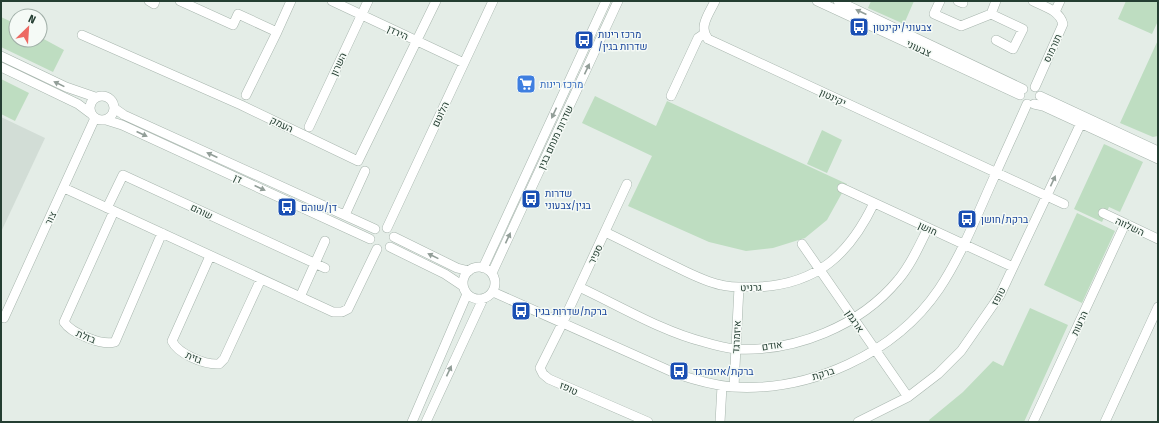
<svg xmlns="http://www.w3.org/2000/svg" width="1159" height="423" viewBox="0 0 1159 423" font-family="'Fira Sans Condensed',Heebo,sans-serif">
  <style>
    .built { fill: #d2ddd6 }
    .green { fill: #beddc1 }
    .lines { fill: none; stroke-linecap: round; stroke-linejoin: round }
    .minor-casing { stroke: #a7b5ad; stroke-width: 10 }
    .minor { stroke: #fff; stroke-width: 9 }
    .oneway { fill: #929e98 }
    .labels { text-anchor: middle; stroke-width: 3; stroke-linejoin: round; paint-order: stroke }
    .transit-label { font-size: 10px; fill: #164399; stroke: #f5faf6; text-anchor: start }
    .street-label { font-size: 10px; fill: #243e32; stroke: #f5faf6 }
    .shop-label { font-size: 10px; fill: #366cbe; stroke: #f5faf6; text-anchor: start }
  </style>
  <rect width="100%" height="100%" fill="#e4ede7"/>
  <path class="built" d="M 1,117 L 45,138 L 1,232 Z"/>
  <path class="green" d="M 871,1 L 914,1 L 904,24 L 868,8 Z
    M 1126,1 L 1158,1 L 1158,21 L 1152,34 L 1118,19 Z
    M 1,17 L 16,24 L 16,40 L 40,40 L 40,37 L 64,50 L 53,72 L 1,47 Z
    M 1158,40 L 1158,136 L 1153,137 L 1120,123 Z
    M 1,79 L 29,93 L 15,121 L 1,114 Z
    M 595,96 L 656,126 L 667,101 L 847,184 L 827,220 L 805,238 L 773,248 L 746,251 L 709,242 L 628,206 L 652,156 L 582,123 Z
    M 822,130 L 842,140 L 827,173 L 807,164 Z
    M 1104,144 L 1143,162 L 1120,212 L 1109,207 L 1102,222 L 1074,209 Z
    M 1077,213 L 1115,231 L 1082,303 L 1044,285 Z
    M 1030,308 L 1068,325 L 1024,422 L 930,422 L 929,420 L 963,392 L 993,361 L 1003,366 Z"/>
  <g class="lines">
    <g class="minor-casing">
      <path id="minor" d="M 149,1 L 154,4 L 155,1
        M 180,1 L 233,25 L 238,14 L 277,32 L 291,1
        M 332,1 L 464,63
        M 715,1 C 709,14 698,27 708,39 L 1064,204
        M 817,1 L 1020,95
        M 838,1 L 1023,89
        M 940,1 L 934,14 L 961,26 L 991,14
        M 958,1 L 963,3
        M 996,1 L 991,14 L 1023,29 L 1013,49 L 996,40
        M 1033,1 C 1045,7 1059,10 1063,24 L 1035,87
        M 1055,12 L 1060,1
        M 82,35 L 241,105 L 358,161 L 436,1
        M 1,56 L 66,87 L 95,97
        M 1,67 L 78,104 L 90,113
        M 246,95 L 277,32
        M90 108a12 12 0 1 1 24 0a12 12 0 1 1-24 0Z
        M 671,96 L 698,38 L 704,34
        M 1040,96 L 1158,151
        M 1034,104 L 1043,106 L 1158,159
        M 114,108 L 124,115 L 375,229
        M 106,120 L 122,125 L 370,239
        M 309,127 L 368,1
        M 627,184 L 562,324 L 540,368 L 543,374 L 549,379 L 648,422
        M 64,188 L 333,312 L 342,312 L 348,309 L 377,249
        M 842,188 L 1013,267
        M 107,208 L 123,175 L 325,268
        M 114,211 L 64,322 C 71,333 102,346 115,342 L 162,233
        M 1103,213 L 1158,239
        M 345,215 L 365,171
        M 387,228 L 493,1
        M 605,232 C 626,242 647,253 668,263 C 685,271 702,281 721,285 C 733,288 745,287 758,287 C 817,284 849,255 874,203
        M 394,237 L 457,268 L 469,271
        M 802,244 L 908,397
        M 390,247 L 445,274 L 463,286
        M 210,256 L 172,341 C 178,354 205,365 219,364 L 224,359 L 261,279
        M463 283a16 16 0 1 1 32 0a16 16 0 1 1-32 0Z
        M 483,268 L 606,1
        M 492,273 L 618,1
        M 579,287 C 618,305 663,332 704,342 C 714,345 726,348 736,349 C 795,352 860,326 898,280 C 911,265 919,246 928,228
        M 493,292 L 677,374 C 695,380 713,385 732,387 C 810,392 895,354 939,289 C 963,253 978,212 996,173 C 1006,150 1017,127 1027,104
        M 300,297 L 325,241
        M 4,318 L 95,118
        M 734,387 L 739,287
        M 412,422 L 467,294
        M 426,422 L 483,299
        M 720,422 L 722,386
        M 858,422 L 908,397 L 938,374 L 961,351 L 1000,295 L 1081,123
        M 1033,422 L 1125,224
        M 1105,422 L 1158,307"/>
    </g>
    <use href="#minor" class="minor"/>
  </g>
  <defs><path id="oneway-solid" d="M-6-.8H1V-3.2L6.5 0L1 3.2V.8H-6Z"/></defs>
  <g class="oneway">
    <use href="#oneway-solid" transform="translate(861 12) rotate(-155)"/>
    <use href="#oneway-solid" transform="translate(587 69) rotate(-65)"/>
    <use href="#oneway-solid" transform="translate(59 84) rotate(-154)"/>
    <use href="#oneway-solid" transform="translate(554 113) rotate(115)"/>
    <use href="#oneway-solid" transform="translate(142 134) rotate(25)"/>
    <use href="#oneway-solid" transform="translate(212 155) rotate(-155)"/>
    <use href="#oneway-solid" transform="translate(1053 181) rotate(-65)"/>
    <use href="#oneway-solid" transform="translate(260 188) rotate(25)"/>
    <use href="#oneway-solid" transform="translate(508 238) rotate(-65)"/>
    <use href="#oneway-solid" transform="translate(433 256) rotate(-154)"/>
    <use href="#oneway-solid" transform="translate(449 371) rotate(-65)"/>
  </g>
  <defs>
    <g id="bus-square" transform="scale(1)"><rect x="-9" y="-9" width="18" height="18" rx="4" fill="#1a4fb4" stroke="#f5faf6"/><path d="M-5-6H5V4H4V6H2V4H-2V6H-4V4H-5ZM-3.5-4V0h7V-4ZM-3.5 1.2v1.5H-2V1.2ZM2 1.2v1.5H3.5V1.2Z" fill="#fff"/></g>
    <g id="supermarket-square" transform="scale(1)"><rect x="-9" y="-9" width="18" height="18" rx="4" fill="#3f7fe0" stroke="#f5faf6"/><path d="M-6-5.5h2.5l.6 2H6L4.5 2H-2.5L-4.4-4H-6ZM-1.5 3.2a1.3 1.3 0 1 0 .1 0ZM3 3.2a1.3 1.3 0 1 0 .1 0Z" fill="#fff"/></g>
  </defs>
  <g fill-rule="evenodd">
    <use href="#bus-square" x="859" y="27"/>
    <use href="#bus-square" x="584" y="40"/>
    <use href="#supermarket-square" x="526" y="84"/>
    <use href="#bus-square" x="531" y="199"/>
    <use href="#bus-square" x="287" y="207"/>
    <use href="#bus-square" x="967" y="219"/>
    <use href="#bus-square" x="521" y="311"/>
    <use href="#bus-square" x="679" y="371"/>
  </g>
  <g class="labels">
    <g class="transit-label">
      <text x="873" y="31">צבעוני/יקינטון</text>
      <text x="598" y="38">מרכז רינות<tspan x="598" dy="12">/שדרות בגין</tspan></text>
      <text x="545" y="197">שדרות<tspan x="545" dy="12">בגין/צבעוני</tspan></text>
      <text x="301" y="211">דן/שוהם</text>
      <text x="981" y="223">ברקת/חושן</text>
      <text x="535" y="315">ברקת/שדרות בגין</text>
      <text x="693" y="375">ברקת/איזמרגד</text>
    </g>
    <g class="street-label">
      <text transform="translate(398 32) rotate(25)" y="4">הירדן</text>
      <text transform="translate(919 48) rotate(25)" y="4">צבעוני</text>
      <text transform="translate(1052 48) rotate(-65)" y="4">תורמוס</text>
      <text transform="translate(338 64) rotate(-65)" y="4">השרון</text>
      <text transform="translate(833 97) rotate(25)" y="4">יקינטון</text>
      <text transform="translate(440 114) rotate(-65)" y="4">הלוטם</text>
      <text transform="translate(282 124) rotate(26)" y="4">העמק</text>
      <text transform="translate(555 137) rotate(-65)" y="4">שדרות מנחם בגין</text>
      <text transform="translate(238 178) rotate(25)" y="4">דן</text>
      <text transform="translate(202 211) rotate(25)" y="4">שוהם</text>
      <text transform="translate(50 218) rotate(-65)" y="4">צור</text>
      <text transform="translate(1130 226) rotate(25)" y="4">השלווה</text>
      <text transform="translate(928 228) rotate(25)" y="4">חושן</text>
      <text transform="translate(595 254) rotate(-65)" y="4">ספיר</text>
      <text transform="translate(751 287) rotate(-2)" y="4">גרניט</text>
      <text transform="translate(998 296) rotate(-61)" y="4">טופז</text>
      <text transform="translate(855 321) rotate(56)" y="4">ארגמן</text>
      <text transform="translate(1079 323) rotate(-65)" y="4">הרעות</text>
      <text transform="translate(86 336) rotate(23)" y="4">בזלת</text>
      <text transform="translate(736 337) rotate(-87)" y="4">איזמרגד</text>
      <text transform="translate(772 345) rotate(-8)" y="4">אודם</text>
      <text transform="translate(194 357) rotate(23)" y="4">גזית</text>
      <text transform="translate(823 373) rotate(-17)" y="4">ברקת</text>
      <text transform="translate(569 388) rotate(25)" y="4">טופז</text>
    </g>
    <g class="shop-label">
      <text x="540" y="88">מרכז רינות</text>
    </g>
  </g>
  <rect width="1159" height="423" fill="none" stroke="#243e32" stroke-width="4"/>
  <g transform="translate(28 28) rotate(25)"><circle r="19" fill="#f5faf6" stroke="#a1afa8"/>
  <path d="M0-3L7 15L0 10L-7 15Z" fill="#ed6a63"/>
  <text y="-6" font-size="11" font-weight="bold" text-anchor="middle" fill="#243e32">N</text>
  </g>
</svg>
